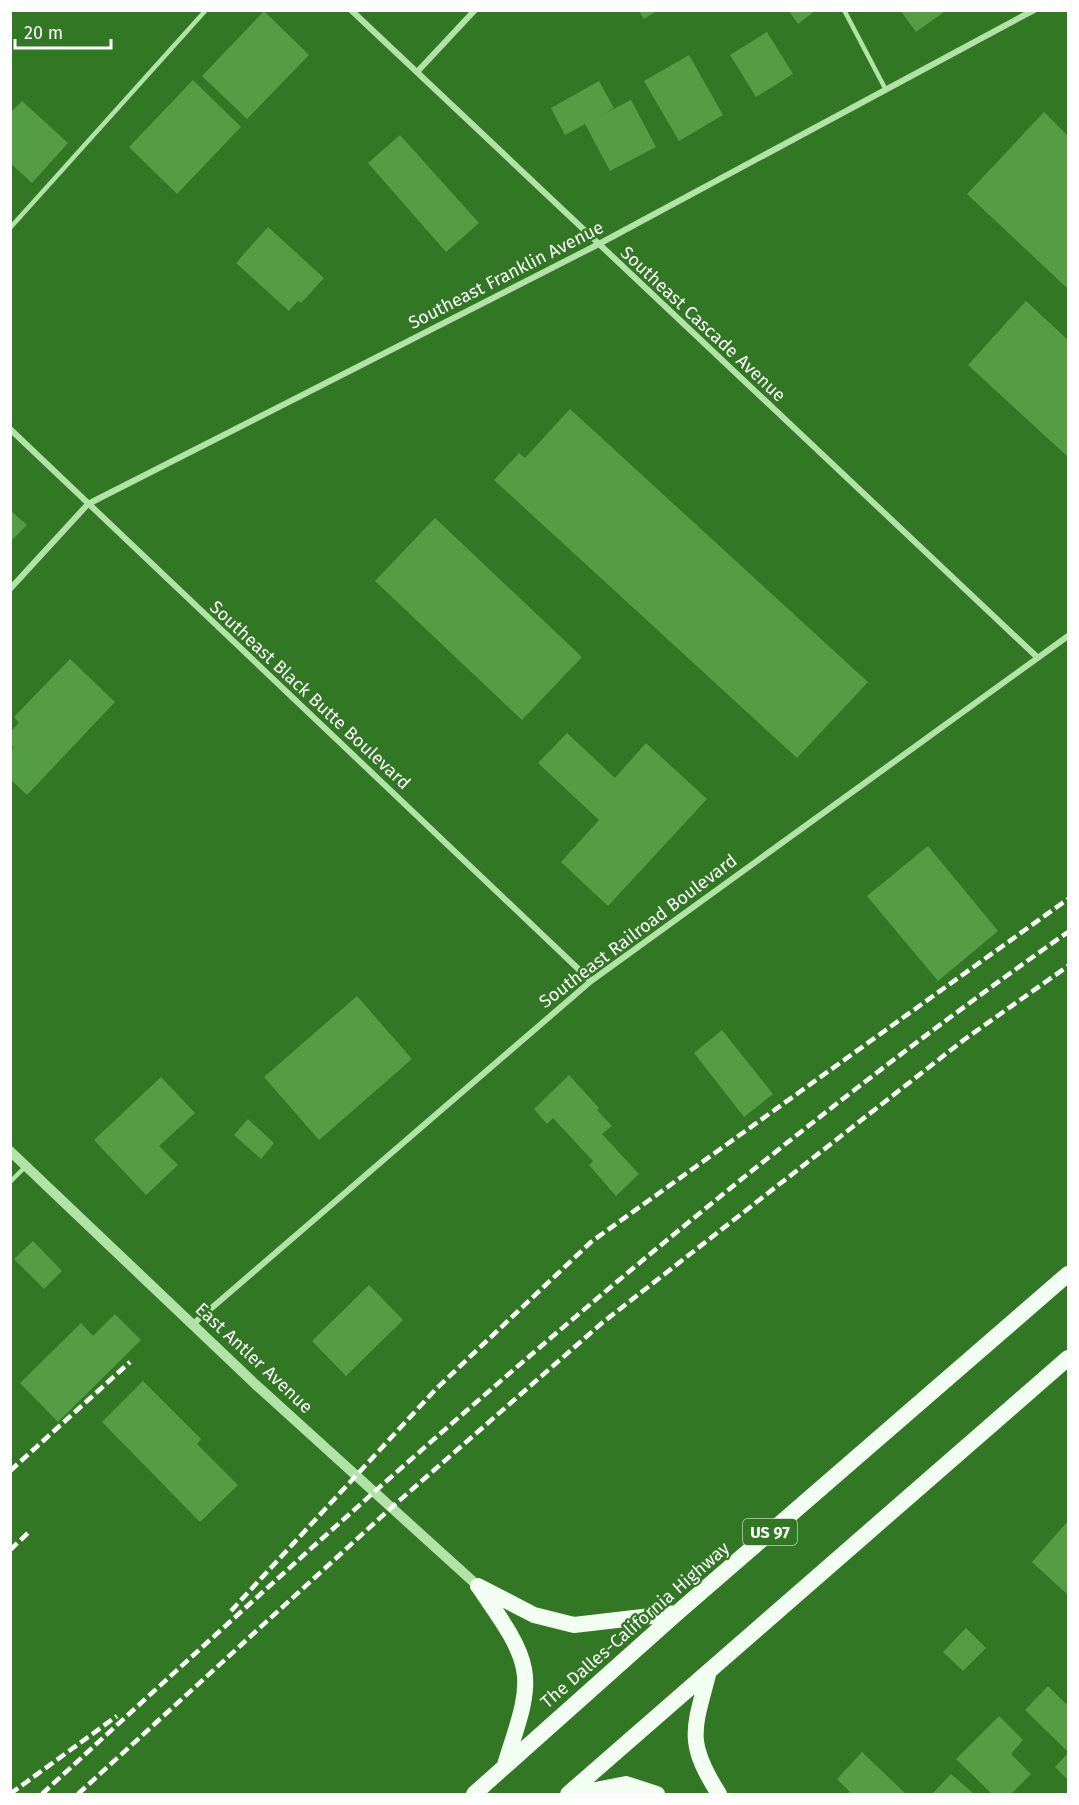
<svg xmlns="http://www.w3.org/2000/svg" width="1079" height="1805" viewBox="0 0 1079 1805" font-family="'Fira Sans',sans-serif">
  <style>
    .building { fill: #549d45 }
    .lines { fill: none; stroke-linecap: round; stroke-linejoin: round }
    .service { stroke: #b0e3a5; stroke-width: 4.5 }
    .minor { stroke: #b0e3a5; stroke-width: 6 }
    .tertiary { stroke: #b0e3a5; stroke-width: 10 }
    .trunk { stroke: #f3fef2; stroke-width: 16 }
    .rail { stroke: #fff; stroke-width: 4.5; stroke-dasharray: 10 4.5; stroke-linecap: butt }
    .labels { text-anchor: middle; stroke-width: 4.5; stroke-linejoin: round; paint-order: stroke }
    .shield { fill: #327724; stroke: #c2d6bd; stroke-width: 1.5 }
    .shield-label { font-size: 16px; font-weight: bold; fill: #fff }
    .street-label { font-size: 18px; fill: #fff; stroke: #327724 }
  </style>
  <rect width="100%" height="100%" fill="#327724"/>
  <path class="building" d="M 638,10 L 658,10 L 644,19 Z
    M 788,10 L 816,10 L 798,24 Z
    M 900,10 L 947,10 L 916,32 Z
    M 264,11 L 309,55 L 247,119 L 202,76 Z
    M 767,32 L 793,74 L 756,97 L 730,55 Z
    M 689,55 L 723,115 L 679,141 L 644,81 Z
    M 193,80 L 241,127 L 177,194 L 129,147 Z
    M 599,81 L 614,108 L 600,116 L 631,100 L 656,147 L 610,171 L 585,124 L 565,135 L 551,108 Z
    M 22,101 L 68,143 L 32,183 L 10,163 L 10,113 Z
    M 1044,112 L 1068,136 L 1068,289 L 967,194 Z
    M 400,135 L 479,223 L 446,252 L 368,163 Z
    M 268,227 L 324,278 L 301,303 L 298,301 L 289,311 L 236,263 Z
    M 1026,301 L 1068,340 L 1068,457 L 968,365 Z
    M 570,409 L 868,682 L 797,758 L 494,480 L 519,453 L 525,458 Z
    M 10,510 L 27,525 L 10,542 Z
    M 435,518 L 582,657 L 522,720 L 375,581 Z
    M 70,659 L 115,702 L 27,795 L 10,779 L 10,750 L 14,747 L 10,744 L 10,732 L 19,723 L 14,717 Z
    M 567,733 L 615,778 L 646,743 L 707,799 L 608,906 L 561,862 L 599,820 L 538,763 Z
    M 928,846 L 998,931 L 938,981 L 867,896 Z
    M 357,996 L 412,1059 L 319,1140 L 264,1077 Z
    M 722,1030 L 773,1094 L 744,1117 L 694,1053 Z
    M 569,1075 L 599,1108 L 597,1110 L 612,1126 L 602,1134 L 639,1174 L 616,1196 L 589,1165 L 593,1161 L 553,1118 L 547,1124 L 534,1109 Z
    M 161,1077 L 195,1113 L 159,1146 L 178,1165 L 146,1195 L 94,1140 Z
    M 248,1119 L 274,1143 L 261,1159 L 234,1135 Z
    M 33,1241 L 62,1271 L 44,1289 L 14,1259 Z
    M 369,1285 L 403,1320 L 346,1376 L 312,1341 Z
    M 115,1314 L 141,1340 L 58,1422 L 20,1383 L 81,1323 L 93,1336 Z
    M 143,1381 L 201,1439 L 197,1444 L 238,1485 L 200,1522 L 102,1422 Z
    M 1068,1521 L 1068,1595 L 1032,1562 Z
    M 966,1628 L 986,1648 L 963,1671 L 943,1652 Z
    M 1048,1686 L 1066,1704 L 1068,1701 L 1068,1752 L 1025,1710 Z
    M 999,1716 L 1023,1740 L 1011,1754 L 1031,1774 L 1011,1794 L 992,1794 L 956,1759 Z
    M 862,1752 L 905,1793 L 903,1794 L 847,1794 L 850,1792 L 837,1779 Z
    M 1068,1753 L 1068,1780 L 1055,1767 Z
    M 951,1774 L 974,1794 L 932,1794 Z"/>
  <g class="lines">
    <path class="service" d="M 844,10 L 886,90
      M 10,228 L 206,10
      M 10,1182 L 26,1166"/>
    <path class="minor" d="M 351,10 L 1037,657
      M 417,72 L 475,10
      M 10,429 L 591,981
      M 10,589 L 88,504 L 597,245 L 1034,10
      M 193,1324 L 591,981 L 1068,636"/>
    <path class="tertiary" d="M 10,1151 L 255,1384 L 478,1586"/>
    <path class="trunk" d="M 478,1586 L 534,1615 L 574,1625 L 677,1613
      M 479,1587 C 494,1610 519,1641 524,1669 C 530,1699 513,1736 505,1765
      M 709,1671 C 694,1729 685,1741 719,1794
      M 474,1794 L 677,1613 L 1068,1274
      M 568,1794 L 1068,1358
      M 576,1794 L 626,1784 L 657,1794"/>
    <path class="rail" d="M 10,1471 L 130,1362
      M 10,1550 L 30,1531
      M 231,1611 L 436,1389 L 591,1242 L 1068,899
      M 10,1794 L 117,1716
      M 42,1794 C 370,1492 703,1189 1068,932
      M 78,1794 L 392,1507 L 602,1323 L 965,1039 L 1068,966"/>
  </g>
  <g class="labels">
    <rect class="shield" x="743" y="1519" width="54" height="26" rx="4.5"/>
    <g class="shield-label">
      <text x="770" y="1538">US 97</text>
    </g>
    <g class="street-label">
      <text transform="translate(506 275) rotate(-27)" y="6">Southeast Franklin Avenue</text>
      <text transform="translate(703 324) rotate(43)" y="6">Southeast Cascade Avenue</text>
      <text transform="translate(310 695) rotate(43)" y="6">Southeast Black Butte Boulevard</text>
      <text transform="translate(638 931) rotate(-37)" y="6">Southeast Railroad Boulevard</text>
      <text transform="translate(254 1358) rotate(43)" y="6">East Antler Avenue</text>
      <text transform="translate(635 1625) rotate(-41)" y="6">The Dalles-California Highway</text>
    </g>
  </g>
  <rect width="1079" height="1805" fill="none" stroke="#ffffff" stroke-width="24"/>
  <path d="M15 39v9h96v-9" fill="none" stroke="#ffffff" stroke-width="3"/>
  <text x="24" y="39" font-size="18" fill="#ffffff" stroke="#327724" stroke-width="4.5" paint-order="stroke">20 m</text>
</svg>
